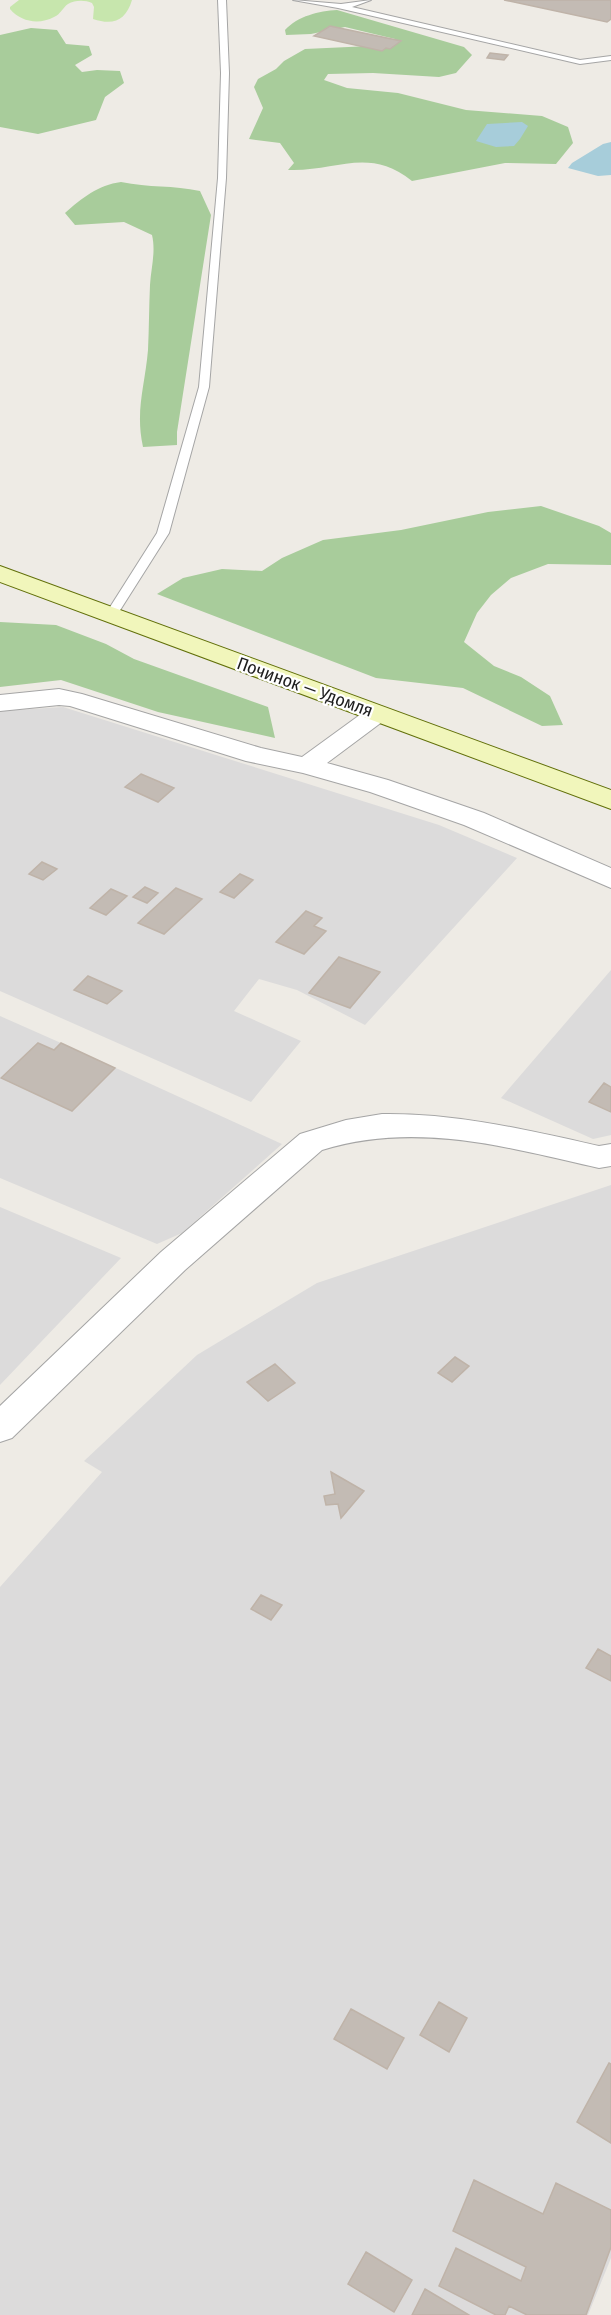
<svg xmlns="http://www.w3.org/2000/svg" width="611" height="2315" viewBox="0 0 611 2315" font-family="'Fira Sans Condensed',sans-serif">
  <style>
    .residential { fill: #dcdbdb }
    .grass { fill: #c7e6ad }
    .forest { fill: #a8cc9b }
    .water { fill: #a7cdda }
    .building { fill: #c3bbb4; stroke: #bfb3a8; stroke-width: 1.5 }
    .lines { fill: none; stroke-linecap: round; stroke-linejoin: round }
    .service-casing { stroke: #a5a5a5; stroke-width: 2 }
    .minor-casing { stroke: #a5a5a5; stroke-width: 2 }
    .secondary-casing { stroke: #62700a; stroke-width: 2 }
    .service { fill: #fff; fill-rule: evenodd }
    .minor { fill: #fff; fill-rule: evenodd }
    .secondary { fill: #f1f6bb; fill-rule: evenodd }
    .labels { text-anchor: middle; stroke-width: 4.5; stroke-linejoin: round; paint-order: stroke }
    .street-label { font-size: 18px; fill: #1e1e1e; stroke: #fff }
  </style>
  <rect width="100%" height="100%" fill="#eeebe5"/>
  <path class="residential" d="M 63,707 L 439,825 L 517,858 L 365,1025 L 297,990 L 259,979 L 234,1011 L 301,1041 L 251,1102 L 0,991 L 0,711 Z
    M 611,970 L 611,1135 L 593,1139 L 501,1098 Z
    M 0,1016 L 61,1043 L 282,1144 L 182,1233 L 157,1244 L 0,1178 Z
    M 611,1185 L 611,2258 L 588,2315 L 0,2315 L 0,1587 L 102,1472 L 84,1461 L 197,1355 L 317,1283 Z
    M 0,1207 L 121,1258 L 0,1385 Z"/>
  <path class="grass" d="M 19,0 L 132,0 C 126,20 114,26 93,19 L 94,7 L 92,3 C 85,0 75,0 68,4 C 63,7 61,14 54,17 C 39,25 21,22 10,9 L 10,7 Z"/>
  <path class="forest" d="M 337,10 L 464,47 L 472,55 L 456,73 L 439,77 L 373,73 L 328,74 L 324,80 L 347,88 L 398,93 L 466,110 L 542,116 L 568,127 L 573,143 L 556,164 L 505,163 L 412,181 C 368,146 336,172 288,170 L 294,163 L 280,143 L 249,139 L 263,108 L 254,87 L 258,79 L 276,69 L 284,61 L 305,49 L 392,45 L 395,39 L 345,27 L 311,34 L 286,35 L 285,30 C 298,16 319,11 337,10 Z
    M 31,28 L 57,30 L 66,44 L 89,46 L 92,55 L 75,65 L 82,72 L 97,70 L 120,71 L 124,83 L 105,97 L 96,120 L 38,134 L 0,127 L 0,35 Z
    M 121,182 C 149,188 173,185 200,191 L 211,215 L 177,432 L 177,445 L 143,447 C 135,410 145,386 148,350 C 149,329 149,307 150,285 C 151,268 156,252 152,235 L 124,222 L 75,225 L 65,213 C 82,198 98,185 121,182 Z
    M 541,506 L 599,526 L 611,533 L 611,565 L 548,564 L 511,578 L 491,595 L 477,613 L 464,642 L 494,666 L 521,677 L 550,696 L 563,725 L 542,726 L 463,688 L 376,678 L 157,594 L 183,578 L 222,569 L 262,571 L 282,558 L 323,540 L 401,530 L 488,512 Z
    M 0,622 L 56,625 L 106,644 L 134,659 L 268,707 L 275,738 L 158,712 L 61,680 L 0,687 Z"/>
  <path class="water" d="M 522,122 L 528,126 L 520,139 L 514,146 L 496,147 L 476,141 L 487,124 Z
    M 611,142 L 611,175 L 598,176 L 568,168 L 572,163 L 603,144 Z"/>
  <path class="building" d="M 504,0 L 611,0 L 611,19 L 607,22 Z
    M 330,26 L 401,41 L 390,49 L 386,48 L 382,51 L 314,36 Z
    M 490,53 L 508,55 L 504,60 L 487,58 Z
    M 141,774 L 174,788 L 158,802 L 125,787 Z
    M 42,862 L 57,869 L 43,880 L 29,874 Z
    M 240,874 L 253,880 L 234,898 L 220,892 Z
    M 145,887 L 158,893 L 147,903 L 133,897 Z
    M 176,888 L 202,899 L 164,934 L 138,923 Z
    M 111,889 L 127,896 L 106,915 L 90,908 Z
    M 306,911 L 322,918 L 314,926 L 326,931 L 304,954 L 276,942 Z
    M 339,957 L 380,972 L 350,1008 L 309,993 Z
    M 88,976 L 122,991 L 107,1004 L 74,990 Z
    M 38,1043 L 54,1050 L 61,1043 L 115,1068 L 72,1111 L 1,1078 Z
    M 604,1083 L 611,1087 L 611,1112 L 589,1102 Z
    M 455,1357 L 469,1366 L 452,1382 L 438,1373 Z
    M 275,1364 L 295,1383 L 268,1401 L 247,1382 Z
    M 331,1472 L 364,1491 L 341,1518 L 338,1504 L 326,1505 L 324,1496 L 335,1494 Z
    M 261,1595 L 282,1605 L 271,1620 L 251,1609 Z
    M 598,1649 L 611,1656 L 611,1681 L 586,1668 Z
    M 439,2002 L 467,2018 L 449,2052 L 420,2035 Z
    M 351,2009 L 404,2038 L 387,2069 L 334,2039 Z
    M 609,2063 L 611,2064 L 611,2143 L 577,2122 Z
    M 474,2180 L 543,2214 L 556,2183 L 611,2210 L 611,2247 L 586,2315 L 527,2315 L 509,2306 L 505,2315 L 496,2315 L 439,2286 L 456,2248 L 521,2281 L 526,2267 L 453,2231 Z
    M 366,2252 L 412,2280 L 394,2312 L 348,2284 Z
    M 425,2289 L 469,2315 L 412,2315 Z"/>
  <g class="lines">
    <g class="service-casing">
      <path id="service" d="M 218,0 L 226,0 L 229,73 L 226,178 L 209,387 L 169,533 L 117,615 L 111,618 L 105,615 L 157,533 L 199,387 L 218,178 L 221,73 Z
        M 293,0 L 341,4 L 371,0 L 352,7 L 580,60 L 611,56 L 611,60 L 580,64 L 338,8 Z"/>
    </g>
    <g class="minor-casing">
      <path id="minor" d="M 59,689 L 82,694 L 261,748 L 302,757 L 368,709 L 377,706 L 386,709 L 390,714 L 386,719 L 327,763 L 388,780 L 484,813 L 611,868 L 611,888 L 464,825 L 370,792 L 303,773 L 246,761 L 70,706 L 59,705 L 0,711 L 0,695 Z
        M 382,1114 C 457,1113 527,1130 599,1146 L 611,1144 L 611,1166 L 599,1168 C 507,1147 415,1121 322,1150 L 185,1270 L 12,1438 L 0,1442 L 0,1406 L 161,1252 L 300,1134 L 346,1120 Z"/>
    </g>
    <g class="secondary-casing">
      <path id="secondary" d="M 0,566 L 611,790 L 611,809 L 0,582 Z"/>
    </g>
    <use href="#service" class="service"/>
    <use href="#minor" class="minor"/>
    <use href="#secondary" class="secondary"/>
  </g>
  <g class="labels">
    <g class="street-label">
      <text transform="translate(305 687) rotate(20)" y="6">Починок — Удомля</text>
    </g>
  </g>
</svg>
